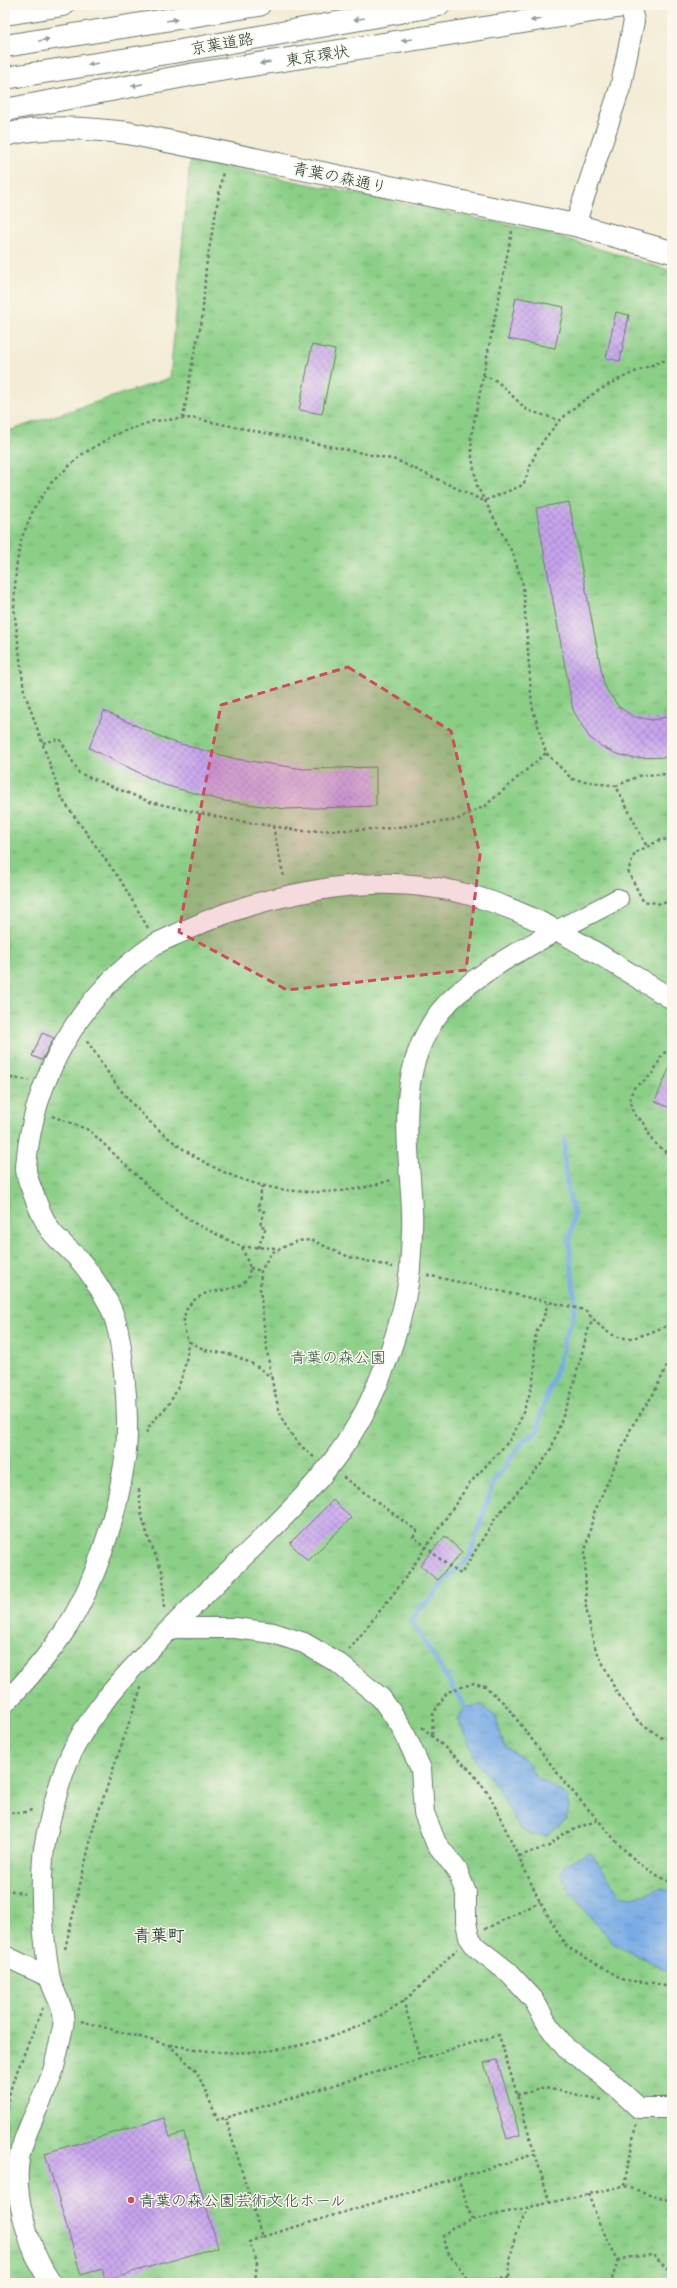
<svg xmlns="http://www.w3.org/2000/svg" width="677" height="2288" viewBox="0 0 677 2288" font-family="Caveat,'Klee One',sans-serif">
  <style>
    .park { fill: url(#park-tufts); stroke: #55865e }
    .water { fill: url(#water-ripples); stroke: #4c748c }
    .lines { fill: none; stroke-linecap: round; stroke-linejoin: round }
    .stream { stroke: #78abe5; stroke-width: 5 }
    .building { fill: url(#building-cross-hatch) }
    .street-casing { stroke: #697a6d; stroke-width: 22 }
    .secondary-casing { stroke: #697a6d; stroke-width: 24 }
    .highway-casing { stroke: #697a6d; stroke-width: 24 }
    .path { stroke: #697a6d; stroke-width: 2.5; stroke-dasharray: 3 3; stroke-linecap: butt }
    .street { stroke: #fff; stroke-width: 20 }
    .secondary { stroke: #fff; stroke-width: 22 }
    .highway { stroke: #fff; stroke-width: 22 }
    .oneway { fill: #8f9e9a }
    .marked { fill: #d1495b; fill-opacity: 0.2; stroke: #d1495b; stroke-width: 3; stroke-dasharray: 8 5; stroke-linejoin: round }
    .poi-dot { fill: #d1495b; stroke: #fbf7ec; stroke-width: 1.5 }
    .labels { text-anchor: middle; stroke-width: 3; stroke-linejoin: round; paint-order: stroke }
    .street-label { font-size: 16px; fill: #1f3d34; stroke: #fbf7ec }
    .park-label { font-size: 16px; fill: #355a45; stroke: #fbf7ec }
    .poi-label { font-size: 16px; fill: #1f3d34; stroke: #fbf7ec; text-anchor: start }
    .neighbourhood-label { font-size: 17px; font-weight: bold; fill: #1f3d34; stroke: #fbf7ec }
  </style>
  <defs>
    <pattern id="park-tufts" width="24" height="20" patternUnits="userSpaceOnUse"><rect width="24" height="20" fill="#8bcf87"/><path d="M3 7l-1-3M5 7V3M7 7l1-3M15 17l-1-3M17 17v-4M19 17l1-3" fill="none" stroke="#71a96f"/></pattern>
    <pattern id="water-ripples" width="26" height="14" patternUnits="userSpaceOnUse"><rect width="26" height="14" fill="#78abe5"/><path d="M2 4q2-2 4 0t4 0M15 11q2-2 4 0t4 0" fill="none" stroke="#628cba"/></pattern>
    <pattern id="building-cross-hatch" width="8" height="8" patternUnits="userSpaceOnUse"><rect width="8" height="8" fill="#c7a4ed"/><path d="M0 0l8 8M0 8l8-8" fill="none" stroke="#a187c1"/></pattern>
  </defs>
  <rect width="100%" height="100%" fill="#fbf7ec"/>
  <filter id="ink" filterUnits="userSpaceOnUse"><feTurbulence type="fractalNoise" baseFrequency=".025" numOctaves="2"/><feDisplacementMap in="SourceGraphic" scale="8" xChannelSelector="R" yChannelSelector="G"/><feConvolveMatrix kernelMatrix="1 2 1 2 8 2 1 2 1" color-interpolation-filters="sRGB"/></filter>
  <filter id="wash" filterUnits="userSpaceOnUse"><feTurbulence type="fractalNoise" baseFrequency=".012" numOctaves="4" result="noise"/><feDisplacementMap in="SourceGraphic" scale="16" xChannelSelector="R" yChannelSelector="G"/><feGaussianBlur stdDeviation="0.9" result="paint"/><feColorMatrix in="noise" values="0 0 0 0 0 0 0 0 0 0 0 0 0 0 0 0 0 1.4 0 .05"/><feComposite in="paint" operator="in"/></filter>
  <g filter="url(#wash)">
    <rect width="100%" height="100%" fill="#f3ecd6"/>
    <path class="park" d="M 190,160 L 544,232 L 672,271 L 672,2283 L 5,2283 L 5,432 L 170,378 Z"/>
    <path class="water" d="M 481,1705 L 496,1717 L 504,1746 L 527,1762 L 536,1777 L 566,1795 L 569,1807 L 566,1820 L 547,1835 L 532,1835 L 520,1829 L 496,1785 L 478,1764 L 458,1719 L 465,1707 Z
      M 590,1852 L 621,1896 L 638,1897 L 661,1888 L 672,1891 L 672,1972 L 615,1945 L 572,1894 L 560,1874 L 566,1864 Z"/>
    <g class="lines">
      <path class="stream" d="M 465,1707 L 411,1620 L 420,1606 L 424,1605 L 433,1597 L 447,1578 L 469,1558 L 493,1483 L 524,1440 L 538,1431 L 541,1413 L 563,1350 L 564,1338 L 573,1319 L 575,1300 L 569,1242 L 574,1213 L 568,1193 L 564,1158 L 565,1140"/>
    </g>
    <g id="blocks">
      <path class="building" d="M 516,297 L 564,307 L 555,348 L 508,339 Z
        M 616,312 L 629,315 L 620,361 L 606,358 Z
        M 312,345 L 335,350 L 322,414 L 299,410 Z
        M 569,502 L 604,684 L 608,692 L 619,707 L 635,717 L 652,720 L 672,716 L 672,757 L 632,758 L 617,754 L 602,747 L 589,737 L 573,710 L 536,508 Z
        M 104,711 L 170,741 L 236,759 L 304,769 L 376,767 L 376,806 L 286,809 L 224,801 L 164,785 L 89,748 Z
        M 42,1033 L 54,1038 L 42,1060 L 32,1056 Z
        M 672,1062 L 672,1109 L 655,1101 Z
        M 333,1500 L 351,1518 L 308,1561 L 290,1543 Z
        M 445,1536 L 462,1552 L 437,1580 L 420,1565 Z
        M 497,2060 L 520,2135 L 507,2139 L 484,2063 Z
        M 164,2118 L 170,2137 L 184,2133 L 218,2247 L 105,2280 L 102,2269 L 81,2275 L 45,2153 Z"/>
    </g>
  </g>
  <g filter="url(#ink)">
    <use href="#blocks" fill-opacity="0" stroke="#697a6d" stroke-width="1"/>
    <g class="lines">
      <g class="street-casing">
        <path id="street" d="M 575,225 L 621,85 L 634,21 L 630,5
          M 171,1628 L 235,1628 L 273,1633 L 304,1643 L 338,1663 L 381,1698 L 401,1726 L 421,1769 L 424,1813 L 436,1843 L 457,1870 L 466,1893 L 466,1922 L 469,1937 L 476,1947 L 508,1972 L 533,1999 L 548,2025 L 566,2048 L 606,2078 L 639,2108 L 672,2108
          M 5,1703 C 26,1681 47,1657 64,1632 C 94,1587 116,1518 124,1465 C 129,1439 127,1399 124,1373 C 121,1347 119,1320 105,1297 C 98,1285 90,1272 81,1262 C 72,1251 60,1243 51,1231 C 43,1220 38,1206 33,1193 C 30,1184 25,1175 26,1166 C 33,1077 81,995 154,945 C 164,939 176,935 186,930 C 219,915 252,903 287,896 C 350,882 407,878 470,895 C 546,916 605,959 672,999
          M 5,1956 L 49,1977
          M 51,2283 C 29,2251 10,2189 21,2150 C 28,2124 43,2100 52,2074 C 57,2059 59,2042 63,2027 C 67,2007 51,1992 49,1973 C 43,1936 40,1895 43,1858 C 45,1834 58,1786 67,1763 C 86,1717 120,1681 154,1645 C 183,1616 212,1587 241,1559 C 291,1511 340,1464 370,1401 C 388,1362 406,1311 410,1268 C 411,1249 413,1229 412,1211 C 409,1142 394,1073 439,1013 C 474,968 566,927 618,899"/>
      </g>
      <g class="secondary-casing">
        <path id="secondary" d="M 5,135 C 45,125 87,128 128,133 L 575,225 L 672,252"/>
      </g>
      <g class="highway-casing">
        <path id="highway" d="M 5,14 L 63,5
          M 5,46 L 259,5
          M 5,78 L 180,51 L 439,5
          M 5,110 L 195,74 L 630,5"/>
      </g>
      <path class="path" d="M 512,231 L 471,437 L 472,457 L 477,486 L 513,554 L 523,585 L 532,706 L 546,753 L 572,779 L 616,786 L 647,847
        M 483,375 L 497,381 L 527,410 L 562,421
        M 183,419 L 193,359 L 202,320 L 206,267 L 223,171
        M 43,743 L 60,739 L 79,773 L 150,802 L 227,819 L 304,831 L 382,829 L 456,820 L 485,806 L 546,753
        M 616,786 L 641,775 L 672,774
        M 273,826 L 284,878
        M 672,841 L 662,839 L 635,853 L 628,871 L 643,901 L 662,904 L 672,899
        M 148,928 L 121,881 L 62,799 L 24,691 L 14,608 L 16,568 L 21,540 L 34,508 L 51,483 L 81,455 L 114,435 L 153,421 L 192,418 L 396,460 L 484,501 L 523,485 C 528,474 531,462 537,451 C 565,402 620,375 672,358
        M 87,1041 C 99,1058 110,1077 123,1093 C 171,1151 237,1191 313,1192 C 340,1192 368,1189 393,1179
        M 672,1051 L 663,1053 C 655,1069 653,1078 635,1086 L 630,1097 L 633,1113 L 644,1123 L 652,1140 L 665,1152 L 672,1165
        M 5,1081 L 13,1078 L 29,1080
        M 52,1116 L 89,1130 L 154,1192 L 192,1222 L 242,1247 L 250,1268 L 248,1279 C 244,1282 240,1286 235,1287 C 226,1291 216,1290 207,1293 C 184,1302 179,1319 188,1341 L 205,1350 L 233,1355 L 255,1365 L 272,1378
        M 665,1152 L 672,1148
        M 672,1169 L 670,1178 L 672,1199
        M 242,1247 L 278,1248
        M 258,1248 L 266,1227 L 260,1226 L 264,1210 L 258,1209 L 262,1186
        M 250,1268 L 261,1271
        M 427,1275 L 585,1310 C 602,1329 615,1345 643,1335 C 653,1332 661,1327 672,1325
        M 672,1355 L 654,1393 L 632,1426 L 594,1513 L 585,1551 L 586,1608 L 594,1645 L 616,1691 L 637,1720 L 662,1738 L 672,1739
        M 146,1433 C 150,1422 160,1415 167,1406 C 181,1387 187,1365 188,1341
        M 314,1457 C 303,1449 294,1439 287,1428 C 270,1399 264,1324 260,1289 L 261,1271 L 271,1253 L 297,1241 L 311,1240 L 349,1257 L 393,1267
        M 343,1477 L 417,1531 L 413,1537 C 430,1548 443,1564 461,1574 L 496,1517 L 542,1463 L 551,1449 L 571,1394 L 589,1327 L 593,1320
        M 139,1489 L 141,1513 L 149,1540 L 163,1573 L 164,1610
        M 349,1650 L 401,1584 L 469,1484 L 509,1441 L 520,1421 L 530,1393 L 535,1370 L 534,1347 L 536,1333 L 543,1319 L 548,1303
        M 422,1727 L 470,1770 L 490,1796 L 540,1902 L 566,1946 L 624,1980 L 654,1983 L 672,1988
        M 432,1734 L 433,1714 L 447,1692 L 474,1683 L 485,1686 L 505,1704 L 565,1783 L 598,1820
        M 5,1813 L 26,1812 L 34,1809
        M 519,1856 L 549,1846 L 563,1834 L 598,1820 C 622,1849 638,1867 672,1883
        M 5,1889 L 24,1894
        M 485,1929 L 540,1902
        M 65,1949 L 94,1825 L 142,1685
        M 403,2000 L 421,2059
        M 81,2021 L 169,2045 L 197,2072 L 218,2120 L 499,2035 L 535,2154 L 262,2237 L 226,2119
        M 170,2045 C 188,2047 206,2052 224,2052 C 285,2056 365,2033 412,1994 C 428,1980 442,1964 457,1949
        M 517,2095 L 545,2088 L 603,2100
        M 5,2112 L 12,2084 L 43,2007
        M 535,2154 L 550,2203
        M 458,2177 L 472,2220
        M 624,2186 L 636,2124
        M 588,2194 L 600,2225 L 618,2260 L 611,2283
        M 618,2260 L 632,2257 L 653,2255 L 669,2271 L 672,2279
        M 470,2281 L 509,2278
        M 255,2283 L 257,2262 L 249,2242 L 262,2237
        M 469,2283 L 470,2281 L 451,2257 L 445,2246 L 443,2236 L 453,2227 L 472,2220 L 624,2186 L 672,2201
        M 511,2283 L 509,2278 C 511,2249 513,2233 529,2208"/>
      <use href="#street" class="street"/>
      <use href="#secondary" class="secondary"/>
      <use href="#highway" class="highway"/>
    </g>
    <defs><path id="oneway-solid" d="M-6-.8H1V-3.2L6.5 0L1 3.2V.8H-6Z"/></defs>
    <g class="oneway">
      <use href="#oneway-solid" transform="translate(359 19) rotate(170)"/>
      <use href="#oneway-solid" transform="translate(172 20) rotate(-9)"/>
      <use href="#oneway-solid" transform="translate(536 20) rotate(171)"/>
      <use href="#oneway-solid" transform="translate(44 40) rotate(-9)"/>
      <use href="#oneway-solid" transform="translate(407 40) rotate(171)"/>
      <use href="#oneway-solid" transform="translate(265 63) rotate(171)"/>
      <use href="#oneway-solid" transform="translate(93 64) rotate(171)"/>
      <use href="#oneway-solid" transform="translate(137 85) rotate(169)"/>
    </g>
  </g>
  <path class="marked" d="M 348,667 L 451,731 L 480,855 L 466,970 L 287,990 L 179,932 L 203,796 L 221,705 Z"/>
  <circle class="poi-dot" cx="131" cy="2200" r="4"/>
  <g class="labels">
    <g class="street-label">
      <text transform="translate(222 43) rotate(-10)" y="6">京葉道路</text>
      <text transform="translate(317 55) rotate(-9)" y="6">東京環状</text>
      <text transform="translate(340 177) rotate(12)" y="6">青葉の森通り</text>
    </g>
    <g class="park-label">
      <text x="338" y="1363">青葉の森公園</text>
    </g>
    <g class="poi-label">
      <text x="139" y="2206">青葉の森公園芸術文化ホール</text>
    </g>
    <g class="neighbourhood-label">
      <text x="159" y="1941">青葉町</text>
    </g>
  </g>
  <rect width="677" height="2288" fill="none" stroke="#fbf7ec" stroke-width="20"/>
</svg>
